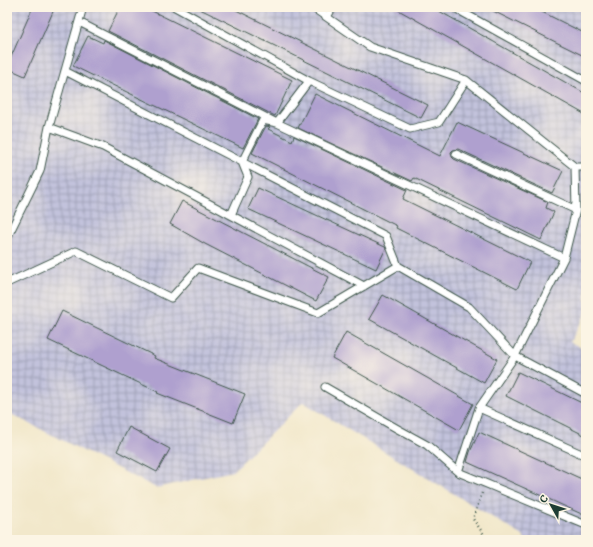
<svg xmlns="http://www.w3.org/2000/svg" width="593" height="547" viewBox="0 0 593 547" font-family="Alegreya,serif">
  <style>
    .industrial { fill: url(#industrial-grid) }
    .building { fill: #afa0cf }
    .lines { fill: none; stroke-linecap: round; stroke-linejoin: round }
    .lane-casing { stroke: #3f574b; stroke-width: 9 }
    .path { stroke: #3f574b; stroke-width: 2.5; stroke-dasharray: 1 3; stroke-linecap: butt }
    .lane { stroke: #fff; stroke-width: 7 }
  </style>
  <defs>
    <pattern id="industrial-grid" width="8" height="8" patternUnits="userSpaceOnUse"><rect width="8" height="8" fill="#c2c2dc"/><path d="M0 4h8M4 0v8" fill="none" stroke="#9d9fb3"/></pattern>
  </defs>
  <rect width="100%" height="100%" fill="#fcf5e5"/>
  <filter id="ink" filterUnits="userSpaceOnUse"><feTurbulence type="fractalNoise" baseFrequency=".025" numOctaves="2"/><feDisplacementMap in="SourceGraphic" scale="8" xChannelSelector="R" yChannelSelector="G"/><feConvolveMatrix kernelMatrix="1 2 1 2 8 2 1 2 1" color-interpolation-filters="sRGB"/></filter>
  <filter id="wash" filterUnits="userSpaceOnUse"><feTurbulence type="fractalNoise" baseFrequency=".012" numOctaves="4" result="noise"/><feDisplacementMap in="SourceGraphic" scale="16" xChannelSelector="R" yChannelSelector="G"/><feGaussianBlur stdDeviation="0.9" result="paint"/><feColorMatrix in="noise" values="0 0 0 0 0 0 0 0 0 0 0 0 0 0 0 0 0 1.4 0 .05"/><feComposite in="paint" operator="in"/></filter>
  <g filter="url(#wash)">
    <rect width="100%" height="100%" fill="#f2e8cb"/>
    <path class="industrial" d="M 7,7 L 586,7 L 586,313 L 570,342 L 586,350 L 586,540 L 525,540 L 523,536 L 303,402 L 233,471 L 156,488 L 7,412 Z"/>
    <g id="blocks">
      <path class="building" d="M 33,7 L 55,7 L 25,76 L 7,68 L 7,66 Z
        M 120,7 L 144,7 L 292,80 L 275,116 L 108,31 Z
        M 196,7 L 230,7 L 428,105 L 421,118 Z
        M 393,7 L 432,7 L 586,94 L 586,115 Z
        M 485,7 L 532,7 L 586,34 L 586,57 Z
        M 88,36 L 103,43 L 104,40 L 258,119 L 243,148 L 73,66 Z
        M 315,94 L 440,156 L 457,122 L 563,171 L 552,193 L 458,149 L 453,150 L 451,152 L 452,157 L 454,159 L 548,202 L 546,208 L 554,212 L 541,240 L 414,178 L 412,181 L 298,128 Z
        M 266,126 L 270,127 L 268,129 L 292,141 L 294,136 L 407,190 L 403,199 L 530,262 L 517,289 L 396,228 L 397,226 L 252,153 Z
        M 258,188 L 385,247 L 386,248 L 376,269 L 248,209 Z
        M 182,201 L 329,277 L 316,301 L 205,244 L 170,224 Z
        M 383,295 L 497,359 L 484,383 L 369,319 Z
        M 62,311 L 155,356 L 154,358 L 245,394 L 233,423 L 157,393 L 158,392 L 48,340 Z
        M 346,332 L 473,404 L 459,430 L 332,358 Z
        M 518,372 L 586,405 L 586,436 L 506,396 Z
        M 129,427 L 170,449 L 157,472 L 117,451 Z
        M 479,432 L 586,481 L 586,516 L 467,462 L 470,452 Z"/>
    </g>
  </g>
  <g filter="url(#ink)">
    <use href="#blocks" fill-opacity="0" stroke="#3f574b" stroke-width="1"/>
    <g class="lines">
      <g class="lane-casing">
        <path id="lane" d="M 175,7 L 309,81 L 410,129 L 439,122 L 466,80
          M 312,7 L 370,47 L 466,80 L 575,167 L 586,167
          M 453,7 L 586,81
          M 327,17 L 333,7
          M 79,22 L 277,123 L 564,258
          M 65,71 L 386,236 L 398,266 L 469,307 L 515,356 L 586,394
          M 49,127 L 103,147 L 364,286
          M 456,154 L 576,210
          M 231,215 L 248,177 L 242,162 L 263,120 L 277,123 L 309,81
          M 7,238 L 40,171 L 49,127 L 83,7
          M 7,283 L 76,251 L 171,298 L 198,268 L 318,313 L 398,266
          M 325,387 L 396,428 L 427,445 L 458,472 L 586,525
          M 479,408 L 586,456
          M 458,472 L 479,408 L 515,356 L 564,258 L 576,210 L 575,167"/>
      </g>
      <path class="path" d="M 482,493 L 473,519 L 488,540"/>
      <use href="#lane" class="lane"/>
    </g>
  </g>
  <rect width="593" height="547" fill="none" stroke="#fcf5e5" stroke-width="24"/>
  <g transform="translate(551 505) rotate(309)" stroke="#fcf5e5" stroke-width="3" paint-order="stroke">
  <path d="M0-3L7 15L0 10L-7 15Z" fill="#1f3d34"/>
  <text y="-6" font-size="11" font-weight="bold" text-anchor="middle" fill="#1f3d34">С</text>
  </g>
</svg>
